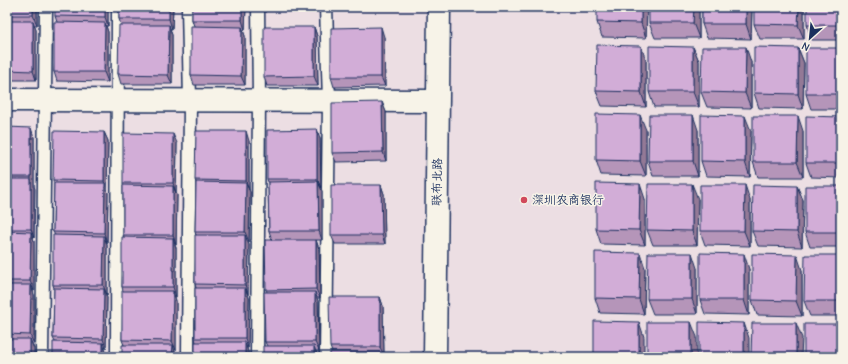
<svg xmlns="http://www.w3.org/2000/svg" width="848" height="364" viewBox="0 0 848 364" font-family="'Comic Neue','LXGW WenKai TC',sans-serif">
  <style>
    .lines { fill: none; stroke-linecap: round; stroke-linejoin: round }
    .service-casing { stroke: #1b2f5e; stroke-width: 15 }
    .minor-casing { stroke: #1b2f5e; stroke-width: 25 }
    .service { stroke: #f7f3e8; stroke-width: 12 }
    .minor { stroke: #f7f3e8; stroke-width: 22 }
    .wall { fill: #b595b9; stroke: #1b2f5e }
    .shaded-wall { fill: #937996; stroke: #1b2f5e }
    .building { fill: #d2add7; stroke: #1b2f5e }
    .poi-dot { fill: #d1495b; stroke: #f7f3e8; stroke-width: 1.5 }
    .labels { text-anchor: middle; stroke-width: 3; stroke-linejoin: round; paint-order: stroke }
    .street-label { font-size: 12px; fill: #1b2f5e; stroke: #f7f3e8 }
    .poi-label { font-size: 12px; fill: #1b2f5e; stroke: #f7f3e8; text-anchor: start }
  </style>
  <rect width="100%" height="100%" fill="#ecdee3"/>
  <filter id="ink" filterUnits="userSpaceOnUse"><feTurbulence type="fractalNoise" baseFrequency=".025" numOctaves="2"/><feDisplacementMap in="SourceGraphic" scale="8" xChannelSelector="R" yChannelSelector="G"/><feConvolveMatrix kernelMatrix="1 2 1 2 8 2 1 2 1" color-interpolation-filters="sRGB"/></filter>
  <g filter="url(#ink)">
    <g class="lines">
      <g class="service-casing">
        <path id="service" d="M 188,7 L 190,101 L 188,357
          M 42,357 L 46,7
          M 117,357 L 118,7
          M 257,357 L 259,100 L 258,7
          M 326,357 L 329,101 L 326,7"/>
      </g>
      <g class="minor-casing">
        <path id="minor" d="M 7,100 L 438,101
          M 435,357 L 439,7"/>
      </g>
      <use href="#service" class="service"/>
      <use href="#minor" class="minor"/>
    </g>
    <path class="wall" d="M 7,7 L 37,7 L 37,25 L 34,25 L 36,30 L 36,80 L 7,80 Z
      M 108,7 L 108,26 L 106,26 L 108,32 L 108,82 L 57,81 L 54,72 L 57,22 L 55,16 Z
      M 119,7 L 173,7 L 172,29 L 170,29 L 172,35 L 172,84 L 121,84 L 118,74 L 121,25 L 119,19 Z
      M 192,7 L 246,7 L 245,30 L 243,30 L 245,36 L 245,85 L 194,85 L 191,75 L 194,26 L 192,20 Z
      M 647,7 L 646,38 L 602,37 L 597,22 Z
      M 699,7 L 699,38 L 655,38 L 649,23 Z
      M 702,7 L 752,7 L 751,39 L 707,38 L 702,24 Z
      M 804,7 L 804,39 L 760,39 L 754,24 Z
      M 841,7 L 841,40 L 812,40 L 807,25 Z
      M 314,27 L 317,36 L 318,86 L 267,86 L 264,77 Z
      M 384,37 L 385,86 L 334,87 L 331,77 Z
      M 693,47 L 699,61 L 699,107 L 654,107 L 649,92 Z
      M 798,48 L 804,63 L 803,109 L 759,108 L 754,93 Z
      M 841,48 L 841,109 L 811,109 L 806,94 Z
      M 646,60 L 646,107 L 602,106 L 596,91 Z
      M 751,62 L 751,108 L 707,107 L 701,92 Z
      M 382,102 L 386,112 L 386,161 L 336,162 L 332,153 Z
      M 841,117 L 841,178 L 811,177 L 806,163 Z
      M 7,127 L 34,137 L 34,186 L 35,189 L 34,238 L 33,238 L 34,241 L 34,291 L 33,291 L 34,295 L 34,344 L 32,344 L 34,349 L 7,357 Z
      M 317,129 L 320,139 L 320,188 L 322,191 L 322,240 L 316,240 L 319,249 L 320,298 L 317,298 L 318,301 L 319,351 L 316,351 L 317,357 L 263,357 L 267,346 L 265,342 L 267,292 L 266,290 L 272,240 L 269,231 L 268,182 L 267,179 Z
      M 646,130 L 646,176 L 601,175 L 596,160 Z
      M 698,130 L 698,176 L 653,176 L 648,161 Z
      M 751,131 L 750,177 L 706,176 L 701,161 Z
      M 803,131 L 803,177 L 758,177 L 753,162 Z
      M 104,132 L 108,141 L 107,190 L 108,193 L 107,243 L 106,243 L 107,245 L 107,295 L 106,295 L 107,298 L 106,348 L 105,348 L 106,353 L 55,342 L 53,338 L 54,288 L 53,285 L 55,235 L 53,232 L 54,183 L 53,180 Z
      M 249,141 L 249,190 L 250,192 L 249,242 L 248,242 L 249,245 L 248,294 L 249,298 L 248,348 L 247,348 L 248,352 L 248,357 L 195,357 L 196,342 L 195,338 L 196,288 L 195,284 L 196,235 L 195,232 L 196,183 L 195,180 Z
      M 177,143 L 176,193 L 177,195 L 176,245 L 175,245 L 176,248 L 176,297 L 175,297 L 176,301 L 176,350 L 174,350 L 176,355 L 176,357 L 122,357 L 124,345 L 122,340 L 123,291 L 122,287 L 124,237 L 123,235 L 123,183 Z
      M 381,185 L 384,194 L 385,244 L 335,244 L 331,235 Z
      M 797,186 L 803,200 L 802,247 L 758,246 L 752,231 Z
      M 841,186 L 841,247 L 810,247 L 805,232 Z
      M 645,199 L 645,245 L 601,244 L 596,229 Z
      M 698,199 L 697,245 L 653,245 L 647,230 Z
      M 750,200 L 750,246 L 705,245 L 700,231 Z
      M 841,255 L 841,316 L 810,316 L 804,301 Z
      M 645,268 L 644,314 L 600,313 L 595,298 Z
      M 697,268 L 697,314 L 653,314 L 647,299 Z
      M 749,269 L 749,315 L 705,314 L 700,300 Z
      M 802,270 L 802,316 L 757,315 L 752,300 Z
      M 380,297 L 383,306 L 384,356 L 382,356 L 382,357 L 330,357 L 332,352 L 330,347 Z"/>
    <path class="shaded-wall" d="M 33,7 L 37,7 L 37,25 L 33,15 Z
      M 105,7 L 108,7 L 108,26 L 105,17 Z
      M 169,7 L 173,7 L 172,29 L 169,19 Z
      M 242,7 L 246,7 L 245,30 L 242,20 Z
      M 641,7 L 647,7 L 646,38 L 641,23 Z
      M 694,7 L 699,7 L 699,38 L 693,23 Z
      M 746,7 L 752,7 L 751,39 L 746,24 Z
      M 799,7 L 804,7 L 804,39 L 798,25 Z
      M 33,21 L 36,30 L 36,80 L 33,71 Z
      M 105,23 L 108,32 L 108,82 L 104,72 Z
      M 169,25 L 172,35 L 172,84 L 168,75 Z
      M 242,27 L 245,36 L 245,85 L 241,76 Z
      M 314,27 L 317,36 L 318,86 L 314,76 Z
      M 381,27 L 384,37 L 385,86 L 381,77 Z
      M 641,46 L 646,60 L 646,107 L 641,92 Z
      M 693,47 L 699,61 L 699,107 L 693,92 Z
      M 746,47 L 751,62 L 751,108 L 745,93 Z
      M 798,48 L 804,63 L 803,109 L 798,94 Z
      M 382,102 L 386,112 L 386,161 L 383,152 Z
      M 640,115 L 646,130 L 646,176 L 640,161 Z
      M 693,115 L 698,130 L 698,176 L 693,161 Z
      M 745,116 L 751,131 L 750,177 L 745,162 Z
      M 798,116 L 803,131 L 803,177 L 797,162 Z
      M 31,128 L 34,137 L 34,238 L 31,229 Z
      M 317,129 L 320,139 L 321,188 L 317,179 Z
      M 246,131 L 249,141 L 249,190 L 246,181 Z
      M 104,132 L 108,141 L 107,190 L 108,193 L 107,243 L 104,233 L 105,184 L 104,181 Z
      M 173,134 L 177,143 L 176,193 L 173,183 Z
      M 318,181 L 322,191 L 322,240 L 319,231 Z
      M 246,183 L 250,192 L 249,242 L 245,232 Z
      M 640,184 L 645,199 L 645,245 L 639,230 Z
      M 692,184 L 698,199 L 697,245 L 692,231 Z
      M 381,185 L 384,194 L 385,244 L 382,235 Z
      M 745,185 L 750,200 L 750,246 L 744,231 Z
      M 173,186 L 177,195 L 176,245 L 173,235 Z
      M 797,186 L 803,200 L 802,247 L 797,232 Z
      M 31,232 L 34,241 L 34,291 L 30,281 Z
      M 245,235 L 249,245 L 248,294 L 245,285 Z
      M 104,236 L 107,245 L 107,295 L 103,285 Z
      M 173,238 L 176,248 L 176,297 L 173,287 Z
      M 316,240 L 319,249 L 320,298 L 316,289 Z
      M 640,253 L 645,268 L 644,314 L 639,299 Z
      M 692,253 L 697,268 L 697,314 L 692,299 Z
      M 744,254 L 749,269 L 749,315 L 744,300 Z
      M 797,255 L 802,270 L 802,316 L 796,301 Z
      M 31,285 L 34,295 L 34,344 L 30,335 Z
      M 245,288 L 249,298 L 248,348 L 245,338 Z
      M 104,289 L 107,298 L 106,348 L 103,339 Z
      M 173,291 L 176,301 L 176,350 L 172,341 Z
      M 315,292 L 318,301 L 319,351 L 315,342 Z
      M 380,297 L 383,306 L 384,356 L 380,347 Z
      M 639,322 L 644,337 L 644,357 L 639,357 Z
      M 691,322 L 697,337 L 697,357 L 691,357 Z
      M 744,323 L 749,338 L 749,357 L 744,357 Z
      M 796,323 L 802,338 L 801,357 L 796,357 Z
      M 30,339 L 34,349 L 34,357 L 30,357 Z
      M 245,342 L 248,352 L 248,357 L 245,357 Z
      M 103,343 L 106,353 L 106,357 L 103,357 Z
      M 173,345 L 176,355 L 176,357 L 172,357 Z
      M 314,346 L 317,355 L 317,357 L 314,357 Z"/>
    <path class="building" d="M 7,7 L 33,7 L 33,15 L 7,15 Z
      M 55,7 L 105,7 L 105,17 L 55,16 Z
      M 119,7 L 169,7 L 169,19 L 119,19 Z
      M 192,7 L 242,7 L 242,20 L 192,20 Z
      M 597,7 L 641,7 L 641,23 L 597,22 Z
      M 649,7 L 694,7 L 693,23 L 649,23 Z
      M 702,7 L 746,7 L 746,24 L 702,24 Z
      M 754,7 L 799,7 L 798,25 L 754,24 Z
      M 807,7 L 841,7 L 841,25 L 807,25 Z
      M 7,21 L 33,21 L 33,71 L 7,70 Z
      M 54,22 L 105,23 L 104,72 L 54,72 Z
      M 119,25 L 169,25 L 168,75 L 118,74 Z
      M 191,26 L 242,27 L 241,76 L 191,75 Z
      M 264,27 L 314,27 L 314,76 L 264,77 Z
      M 381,27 L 381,77 L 331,77 L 331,28 Z
      M 597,45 L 641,46 L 641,92 L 596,91 Z
      M 649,46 L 693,47 L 693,92 L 649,92 Z
      M 702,47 L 746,47 L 745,93 L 701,92 Z
      M 754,47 L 798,48 L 798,94 L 754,93 Z
      M 806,48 L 841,48 L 841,94 L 806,94 Z
      M 382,102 L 383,152 L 332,153 L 332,103 Z
      M 596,114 L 640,115 L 640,161 L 596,160 Z
      M 649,115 L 693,115 L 693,161 L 648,161 Z
      M 701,115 L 745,116 L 745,162 L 701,161 Z
      M 753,116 L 798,116 L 797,162 L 753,162 Z
      M 806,116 L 841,117 L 841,163 L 806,163 Z
      M 7,127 L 31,128 L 31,177 L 7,177 Z
      M 317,129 L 317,179 L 267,179 L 267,130 Z
      M 54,131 L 104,132 L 104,181 L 53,180 Z
      M 196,131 L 246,131 L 246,181 L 195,180 Z
      M 123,133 L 173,134 L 173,183 L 123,183 Z
      M 7,179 L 31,179 L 31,229 L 7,229 Z
      M 318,181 L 319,231 L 269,231 L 268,182 Z
      M 196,182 L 246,183 L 245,232 L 195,232 Z
      M 54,183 L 105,183 L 104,233 L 53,232 Z
      M 596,183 L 640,184 L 639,230 L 596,229 Z
      M 648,184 L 692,184 L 692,231 L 647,230 Z
      M 123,185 L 173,186 L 173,235 L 123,235 Z
      M 331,185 L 381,185 L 382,235 L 331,235 Z
      M 700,185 L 745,185 L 744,231 L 700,231 Z
      M 753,185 L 797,186 L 797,232 L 752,231 Z
      M 805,186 L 841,186 L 841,232 L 805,232 Z
      M 7,231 L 31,232 L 30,281 L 7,281 Z
      M 53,235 L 104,236 L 103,285 L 53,285 Z
      M 195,235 L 245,235 L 245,285 L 195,284 Z
      M 122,237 L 173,238 L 173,287 L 122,287 Z
      M 265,240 L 316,240 L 316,289 L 266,290 Z
      M 595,252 L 640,253 L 639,299 L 595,298 Z
      M 648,253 L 692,253 L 692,299 L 647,299 Z
      M 700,253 L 744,254 L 744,300 L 700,300 Z
      M 752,254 L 797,255 L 796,301 L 752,300 Z
      M 805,255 L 841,255 L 841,301 L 804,301 Z
      M 7,285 L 31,285 L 30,335 L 7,334 Z
      M 54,288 L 104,289 L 103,339 L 53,338 Z
      M 195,288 L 245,288 L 245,338 L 195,338 Z
      M 122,291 L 173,291 L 172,341 L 122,340 Z
      M 264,292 L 315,292 L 315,342 L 265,342 Z
      M 329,297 L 380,297 L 380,347 L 330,347 Z
      M 594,321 L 639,322 L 639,357 L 594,357 Z
      M 647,322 L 691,322 L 691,357 L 647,357 Z
      M 699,322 L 744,323 L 744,357 L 699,357 Z
      M 752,323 L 796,323 L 796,357 L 751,357 Z
      M 804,324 L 841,324 L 841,357 L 804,357 Z
      M 7,339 L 30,339 L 30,357 L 7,357 Z
      M 53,342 L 103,343 L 103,357 L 53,357 Z
      M 195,342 L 245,342 L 245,357 L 195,357 Z
      M 122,345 L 173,345 L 172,357 L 122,357 Z
      M 263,346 L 314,346 L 314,357 L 263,357 Z
      M 330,352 L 380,352 L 381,357 L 330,357 Z"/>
  </g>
  <circle class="poi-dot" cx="524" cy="200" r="4"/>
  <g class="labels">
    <g class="street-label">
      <text transform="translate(437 182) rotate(-89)" y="4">联布北路</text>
    </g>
    <g class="poi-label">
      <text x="532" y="204">深圳农商银行</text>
    </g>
  </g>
  <rect width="848" height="364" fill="none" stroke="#f7f3e8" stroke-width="24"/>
  <rect x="12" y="12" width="824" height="340" fill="none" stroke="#1b2f5e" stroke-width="1.5" filter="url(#ink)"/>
  <g transform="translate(810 38) rotate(207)" stroke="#f7f3e8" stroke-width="3" paint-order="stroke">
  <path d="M0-3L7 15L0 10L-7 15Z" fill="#1b2f5e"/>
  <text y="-6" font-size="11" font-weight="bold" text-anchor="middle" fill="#1b2f5e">N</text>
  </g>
</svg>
